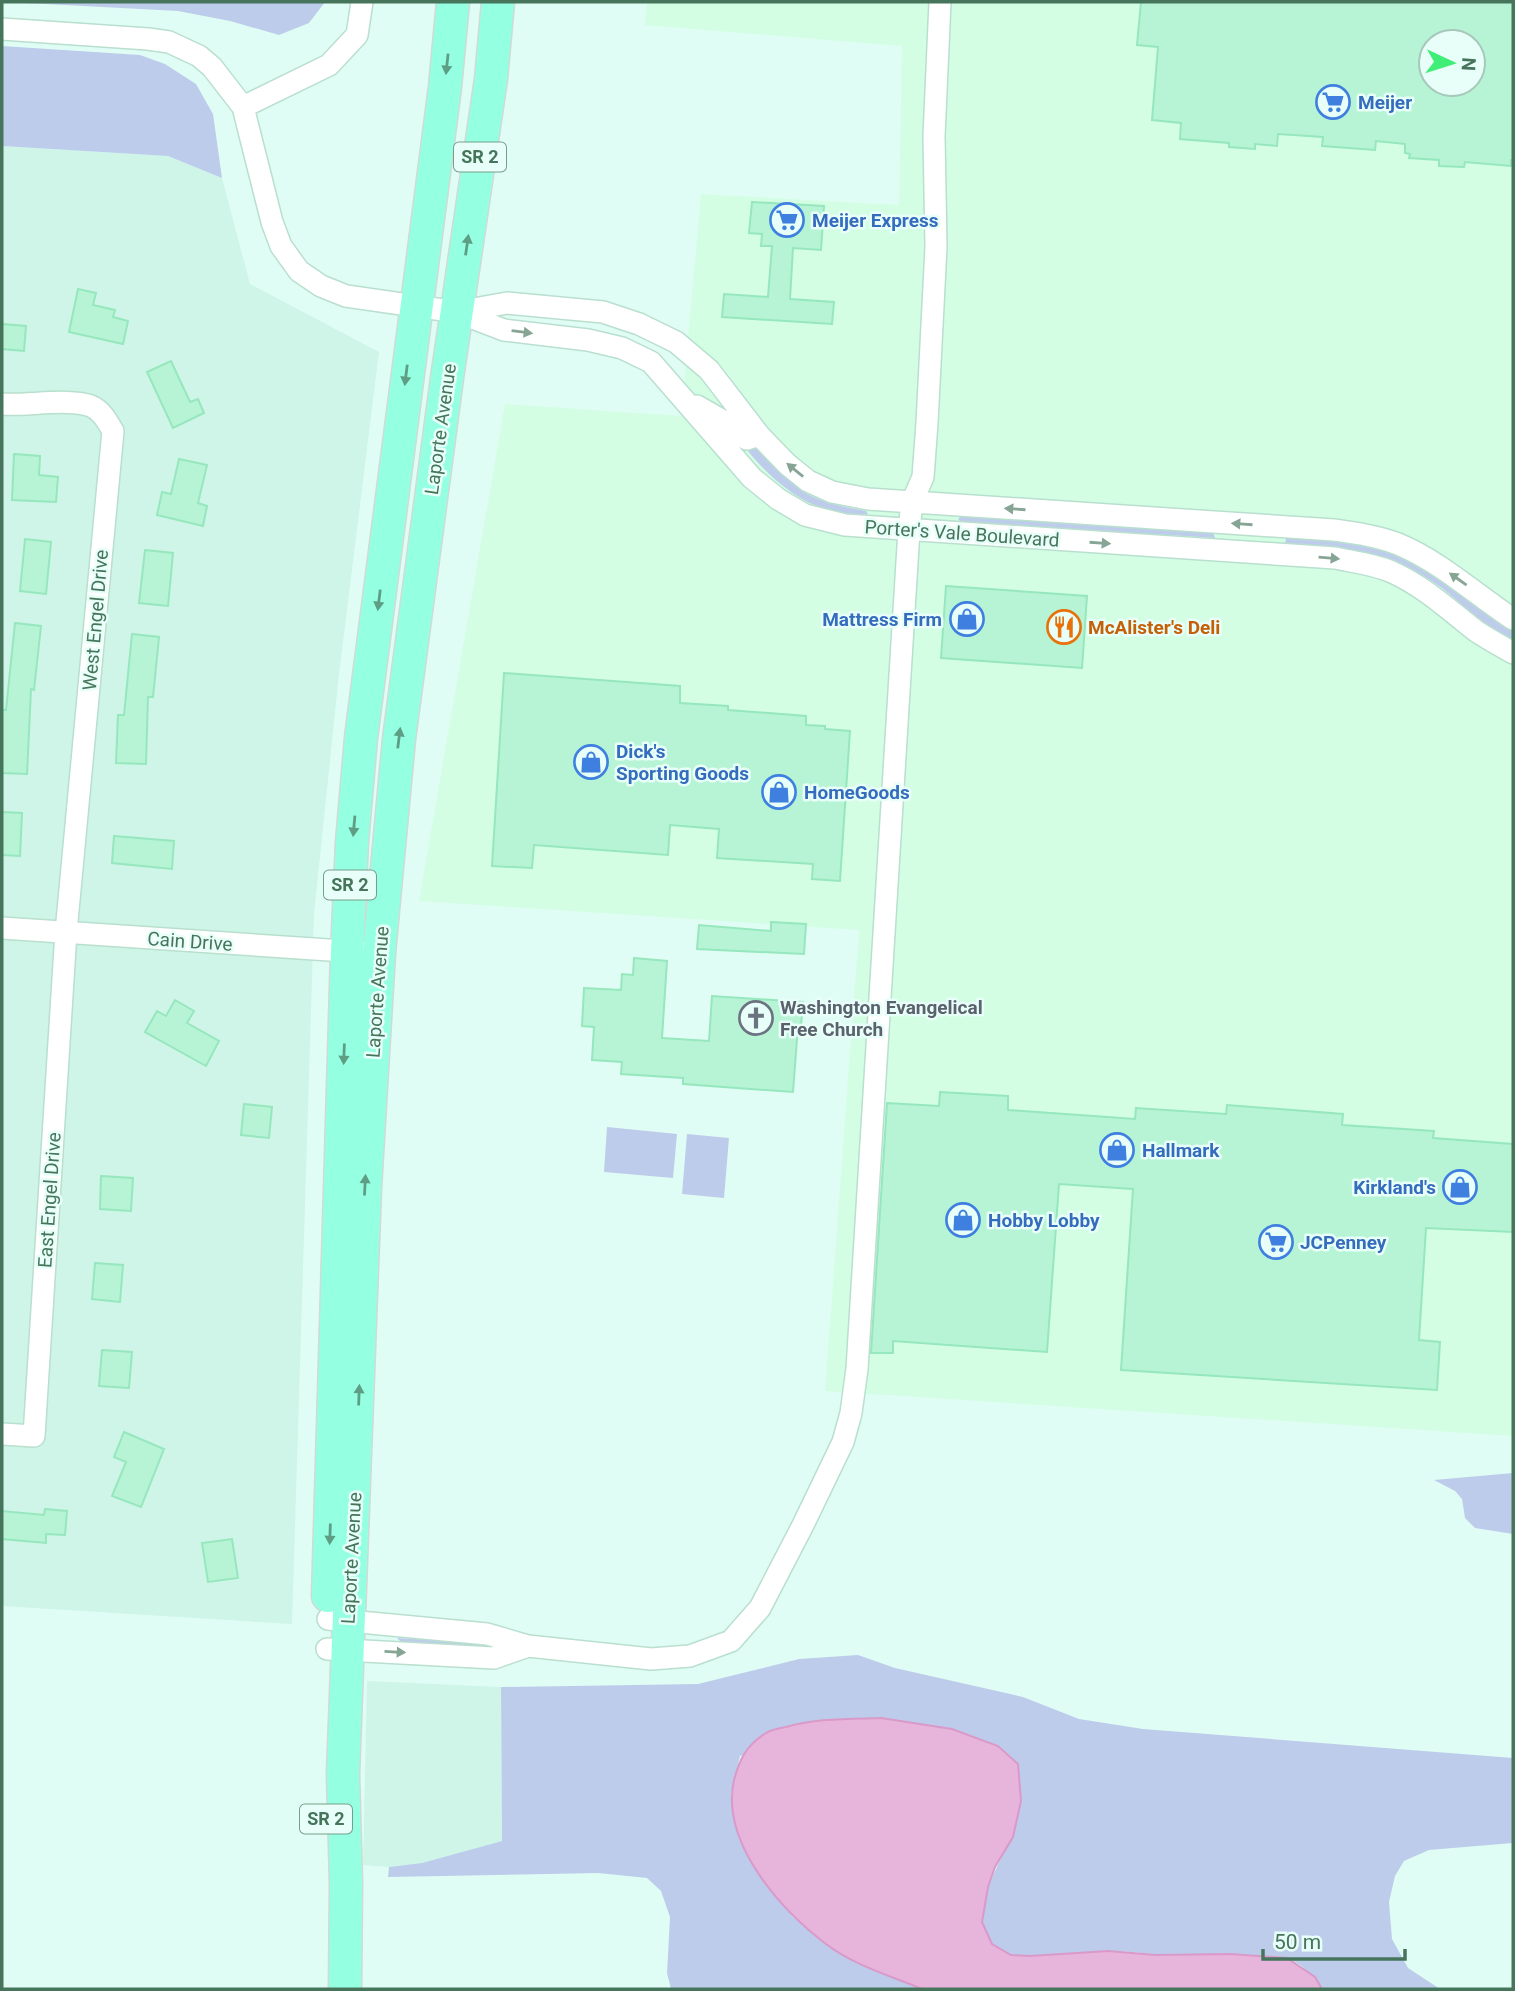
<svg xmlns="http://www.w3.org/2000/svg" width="1515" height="1991" viewBox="0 0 1515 1991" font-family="Roboto,sans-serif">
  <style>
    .residential { fill: #cef5e7 }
    .commercial { fill: #d3fee4; fill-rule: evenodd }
    .green { fill: #becceb }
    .water { fill: #e7b4db; stroke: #da9ac9; stroke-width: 2 }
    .building { fill: #b7f4d5; stroke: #96e7bd; stroke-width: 2; fill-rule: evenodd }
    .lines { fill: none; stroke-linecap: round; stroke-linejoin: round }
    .street-casing { stroke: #b9dfce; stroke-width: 24 }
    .primary-casing { stroke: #cfdbd5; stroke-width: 35 }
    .street { stroke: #fff; stroke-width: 21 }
    .primary { stroke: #95ffe2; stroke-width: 32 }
    .oneway { fill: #5e9e84 }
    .oneway2 { fill: #87a595 }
    .labels { text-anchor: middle; stroke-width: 5; stroke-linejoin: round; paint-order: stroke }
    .shield { fill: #e7fff8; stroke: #769e8b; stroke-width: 2 }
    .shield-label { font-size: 18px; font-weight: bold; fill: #46755c }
    .shop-label { font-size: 19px; font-weight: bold; fill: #366cbe; stroke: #e7fff8; text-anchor: start }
    .street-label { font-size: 19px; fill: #46755c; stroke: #e7fff8 }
    .food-label { font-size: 19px; font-weight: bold; fill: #c56008; stroke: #e7fff8; text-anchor: start }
    .worship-label { font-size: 19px; font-weight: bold; fill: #5b616d; stroke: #e7fff8; text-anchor: start }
  </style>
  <rect width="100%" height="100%" fill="#e0fdf5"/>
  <path class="residential" d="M 2,146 L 168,156 L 222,178 L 250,284 L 379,352 L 339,674 L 314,914 L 292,1624 L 2,1606 Z
    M 367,1681 L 501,1687 L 502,1841 L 422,1863 L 389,1867 L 363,1865 Z"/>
  <path class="commercial" d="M 647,2 L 1513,2 L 1513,1436 L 825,1391 L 859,930 L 419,901 L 505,404 L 681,416 L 701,194 L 899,205 L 902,46 L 645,25 ZM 1431,42 L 1473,42 L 1473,84 L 1431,84 Z"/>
  <path class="green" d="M 7,2 L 325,2 L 309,23 L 279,35 L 230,21 L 178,11 Z
    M 2,46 L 140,55 L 165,64 L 196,84 L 213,114 L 222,178 L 168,156 L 2,146 Z
    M 747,447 C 768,445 785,479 802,491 C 821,503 844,507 866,511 L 868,514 C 820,521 775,485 747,450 Z
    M 962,515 L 1213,532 L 1215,538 L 961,522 L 958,519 Z
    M 1286,538 C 1344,541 1401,547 1449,583 C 1470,600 1489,618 1513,631 L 1513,640 C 1501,633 1488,626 1477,617 C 1461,605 1447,590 1430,580 C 1386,551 1337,546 1285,544 Z
    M 607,1127 L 677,1134 L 673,1178 L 604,1172 Z
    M 687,1134 L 729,1138 L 724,1198 L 682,1194 Z
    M 1513,1473 L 1513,1534 L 1475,1528 L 1465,1518 L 1462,1499 L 1455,1491 L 1434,1480 Z
    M 397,1638 L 495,1644 L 495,1648 L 401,1642 Z
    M 858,1655 L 895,1668 L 1023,1697 L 1079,1719 L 1143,1729 L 1513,1758 L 1513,1843 L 1429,1850 L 1404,1861 L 1395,1876 L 1389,1902 L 1392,1939 L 1408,1968 L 1440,1989 L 1450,1989 L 1322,1989 C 1315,1977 1301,1963 1287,1958 C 1281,1956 1272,1957 1266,1956 C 1239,1955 1213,1956 1186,1956 C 1160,1956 1133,1951 1107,1951 C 1083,1951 1031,1961 1011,1955 C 956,1938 995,1868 1013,1837 L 998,1746 L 952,1729 L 881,1718 L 740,1756 L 731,1795 L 739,1839 L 761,1877 L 793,1917 L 829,1946 L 873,1969 L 922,1989 L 671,1989 L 667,1973 L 670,1917 L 661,1891 L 647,1878 L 598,1873 L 388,1877 L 389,1867 L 422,1863 L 502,1841 L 501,1687 L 698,1684 L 799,1659 Z"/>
  <path class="water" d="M 881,1718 L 952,1729 L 998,1746 L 1018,1764 L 1021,1801 L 1013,1837 L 995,1867 L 988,1887 L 982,1922 L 992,1944 L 1011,1955 L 1030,1956 L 1108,1951 L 1156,1955 L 1231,1954 L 1287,1958 L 1315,1977 L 1322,1989 L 922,1989 C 891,1976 853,1965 826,1944 C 780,1909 720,1842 734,1780 C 740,1758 746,1746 766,1733 C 771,1730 780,1728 786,1727 C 817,1718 849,1719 881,1718 Z"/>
  <path class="building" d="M 1141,2 L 1513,2 L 1513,160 L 1511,160 L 1511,166 L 1465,162 L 1464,167 L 1439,166 L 1439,160 L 1409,158 L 1410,154 L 1405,153 L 1405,144 L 1376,141 L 1375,150 L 1322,146 L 1323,137 L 1278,134 L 1277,146 L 1255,144 L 1255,149 L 1229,147 L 1229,143 L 1180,139 L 1181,123 L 1152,120 L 1158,47 L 1137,45 ZM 1431,42 L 1473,42 L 1473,84 L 1431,84 Z
    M 752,202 L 824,206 L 821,250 L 793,248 L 790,299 L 834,302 L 832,324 L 722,317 L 724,294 L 768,297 L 772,246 L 761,246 L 762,234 L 749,233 Z
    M 78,289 L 96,293 L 93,305 L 115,310 L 113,317 L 128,321 L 123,344 L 69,332 Z
    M 2,324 L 26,326 L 24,351 L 2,349 Z
    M 171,361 L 190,402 L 198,399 L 204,413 L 173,428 L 147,372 Z
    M 14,454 L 40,456 L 39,475 L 58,477 L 56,502 L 12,500 Z
    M 179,459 L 207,465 L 198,503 L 207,506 L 203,526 L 157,515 L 162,492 L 171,494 Z
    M 25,539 L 51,542 L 46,594 L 20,591 Z
    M 145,550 L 173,553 L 168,606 L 139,603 Z
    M 946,586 L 1087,596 L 1082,668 L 941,658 Z
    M 15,623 L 41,626 L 34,690 L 31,689 L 27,774 L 2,773 L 2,710 L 6,710 Z
    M 132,634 L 159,637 L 153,697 L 148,697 L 146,764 L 116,763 L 118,715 L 124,715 Z
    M 504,673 L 680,686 L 680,703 L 728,706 L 728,710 L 806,716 L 806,725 L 825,726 L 825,729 L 850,731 L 840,881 L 812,879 L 813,864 L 717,858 L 719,829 L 670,825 L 668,855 L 534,845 L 532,868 L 492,866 Z
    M 2,812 L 22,813 L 20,856 L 2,855 Z
    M 114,836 L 174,841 L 172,869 L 112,863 Z
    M 771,922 L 806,924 L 804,954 L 697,949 L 699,925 L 771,931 Z
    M 634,958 L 667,961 L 662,1038 L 709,1041 L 712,996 L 803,1002 L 801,1026 L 798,1026 L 793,1092 L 683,1084 L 683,1078 L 621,1074 L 622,1062 L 592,1060 L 594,1027 L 582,1026 L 584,988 L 621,990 L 622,974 L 633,975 Z
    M 175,1000 L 194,1011 L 187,1023 L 219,1041 L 206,1066 L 145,1032 L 157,1011 L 166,1016 Z
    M 940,1092 L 1008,1096 L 1008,1110 L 1135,1119 L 1136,1108 L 1226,1114 L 1227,1105 L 1343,1114 L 1342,1125 L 1434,1131 L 1433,1138 L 1513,1144 L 1513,1232 L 1426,1228 L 1419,1340 L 1440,1342 L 1437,1390 L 1121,1370 L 1133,1189 L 1059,1184 L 1047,1352 L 893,1341 L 893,1353 L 871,1353 L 887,1103 L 939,1106 Z
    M 244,1104 L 272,1107 L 269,1138 L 241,1135 Z
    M 101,1176 L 133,1178 L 131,1211 L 100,1209 Z
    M 95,1263 L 123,1265 L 120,1302 L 92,1299 Z
    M 102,1350 L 132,1352 L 129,1388 L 99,1386 Z
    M 124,1432 L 164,1449 L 141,1507 L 112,1496 L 126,1462 L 114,1457 Z
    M 45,1509 L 67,1511 L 65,1535 L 46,1534 L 46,1543 L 2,1539 L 2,1511 L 44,1515 Z
    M 232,1539 L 238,1578 L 208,1582 L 202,1543 Z"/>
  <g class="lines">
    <g class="street-casing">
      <path id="street" d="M 2,29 L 148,39 L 169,42 L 199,56 L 212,67 L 243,107 L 272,222 L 281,246 L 299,271 L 321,286 L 346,296 L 457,312 L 504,330 L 588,340 L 622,348 L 651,362 L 752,478 L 778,499 L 805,515 L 845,525 L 1335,558 C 1354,562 1374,564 1392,572 C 1425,587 1449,610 1476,631 C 1488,639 1501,646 1513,653
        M 243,107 L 329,65 L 357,35 L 362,2
        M 457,312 L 507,303 L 603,312 L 639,324 L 676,342 L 709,370 L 759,435 L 787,464 L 808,481 L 832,492 L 868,499 L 1334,530 C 1355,533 1378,536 1398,544 C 1441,562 1475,594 1513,619
        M 2,404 C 25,406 71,398 91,406 C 102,411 107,421 113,431 L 66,932 L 34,1436 L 2,1434
        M 697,406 L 725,422 L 737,434 L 747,439 L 759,435
        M 2,928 L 359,952
        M 328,1619 L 487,1634 L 528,1646 L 651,1659 L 690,1656 L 731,1641 L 760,1608 L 803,1525 L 843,1442 L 851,1413 L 857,1369 L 909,530 L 912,502 L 923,477 L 927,423 L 936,247 L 934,136 L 940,2
        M 327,1649 L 494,1658 L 528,1646"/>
    </g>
    <g class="primary-casing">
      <path id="primary" d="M 328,1596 L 347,952 L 352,842 L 361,738 L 445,87 L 453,2
        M 345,1989 L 346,1883 L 343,1774 L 365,1188 L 379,953 L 399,739 L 447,378 L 491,79 L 498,2"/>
    </g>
    <use href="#street" class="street"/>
    <use href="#primary" class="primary"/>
  </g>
  <defs><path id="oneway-solid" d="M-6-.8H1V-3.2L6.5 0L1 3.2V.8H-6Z" transform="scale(1.75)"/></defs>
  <g class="oneway">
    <use href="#oneway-solid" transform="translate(447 64) rotate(96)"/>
    <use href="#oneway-solid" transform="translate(467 245) rotate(-82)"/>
    <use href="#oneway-solid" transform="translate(406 375) rotate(97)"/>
    <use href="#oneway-solid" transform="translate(379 600) rotate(97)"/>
    <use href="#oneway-solid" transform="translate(399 738) rotate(-83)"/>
    <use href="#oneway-solid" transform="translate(354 826) rotate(95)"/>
    <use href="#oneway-solid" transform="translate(344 1054) rotate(92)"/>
    <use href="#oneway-solid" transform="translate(365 1185) rotate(-87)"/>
    <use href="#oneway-solid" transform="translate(359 1395) rotate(-88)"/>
    <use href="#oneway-solid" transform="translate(330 1534) rotate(92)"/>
  </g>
  <g class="oneway2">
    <use href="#oneway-solid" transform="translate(522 332) rotate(7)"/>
    <use href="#oneway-solid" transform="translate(795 470) rotate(-141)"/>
    <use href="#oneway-solid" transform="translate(1015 509) rotate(-176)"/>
    <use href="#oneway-solid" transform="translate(1242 524) rotate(-176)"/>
    <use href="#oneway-solid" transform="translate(1100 543) rotate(4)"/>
    <use href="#oneway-solid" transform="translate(1329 558) rotate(5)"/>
    <use href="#oneway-solid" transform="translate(1458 579) rotate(-145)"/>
    <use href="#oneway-solid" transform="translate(395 1652) rotate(3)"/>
  </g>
  <defs>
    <g id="supermarket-ring" transform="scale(1.75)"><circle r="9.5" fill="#e7fff8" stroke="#3f7fe0" stroke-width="1.5"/><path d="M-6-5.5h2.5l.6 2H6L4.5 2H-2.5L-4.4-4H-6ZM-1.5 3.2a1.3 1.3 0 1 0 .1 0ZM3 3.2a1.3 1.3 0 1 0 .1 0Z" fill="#3f7fe0"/></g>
    <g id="shop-ring" transform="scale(1.75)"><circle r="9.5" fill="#e7fff8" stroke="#3f7fe0" stroke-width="1.5"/><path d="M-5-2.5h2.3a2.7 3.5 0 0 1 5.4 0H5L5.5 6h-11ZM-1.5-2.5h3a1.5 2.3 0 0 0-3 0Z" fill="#3f7fe0"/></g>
    <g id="restaurant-ring" transform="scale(1.75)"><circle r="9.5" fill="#e7fff8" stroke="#e8710a" stroke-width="1.5"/><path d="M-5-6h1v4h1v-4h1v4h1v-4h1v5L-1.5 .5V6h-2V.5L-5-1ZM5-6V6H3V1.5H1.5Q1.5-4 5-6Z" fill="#e8710a"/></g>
    <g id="church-ring" transform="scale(1.75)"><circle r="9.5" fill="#e7fff8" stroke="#6b7280" stroke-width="1.5"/><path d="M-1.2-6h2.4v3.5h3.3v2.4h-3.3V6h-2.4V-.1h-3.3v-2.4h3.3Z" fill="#6b7280"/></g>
  </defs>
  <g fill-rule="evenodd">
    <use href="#supermarket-ring" x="1333" y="102"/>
    <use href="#supermarket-ring" x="787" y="220"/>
    <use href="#shop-ring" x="967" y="619"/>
    <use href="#restaurant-ring" x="1064" y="627"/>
    <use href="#shop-ring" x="591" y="762"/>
    <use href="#shop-ring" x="779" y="792"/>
    <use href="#church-ring" x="756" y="1018"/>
    <use href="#shop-ring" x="1117" y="1150"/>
    <use href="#shop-ring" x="1460" y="1187"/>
    <use href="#shop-ring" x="963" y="1220"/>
    <use href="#supermarket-ring" x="1276" y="1242"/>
  </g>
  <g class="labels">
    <g class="shield">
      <rect x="454" y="142.5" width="52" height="29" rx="5"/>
      <rect x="324" y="870.5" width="52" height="29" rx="5"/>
      <rect x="300" y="1804.5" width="52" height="29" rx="5"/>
    </g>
    <g class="shield-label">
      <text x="480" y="163">SR 2</text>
      <text x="350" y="891">SR 2</text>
      <text x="326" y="1825">SR 2</text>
    </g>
    <g class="shop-label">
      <text x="1358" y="109">Meijer</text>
      <text x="812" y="227">Meijer Express</text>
      <text x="942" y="626" text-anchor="end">Mattress Firm</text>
      <text x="616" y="758">Dick's<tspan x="616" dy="22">Sporting Goods</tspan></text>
      <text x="804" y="799">HomeGoods</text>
      <text x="1142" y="1157">Hallmark</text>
      <text x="1436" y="1194" text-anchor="end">Kirkland's</text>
      <text x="988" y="1227">Hobby Lobby</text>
      <text x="1300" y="1249">JCPenney</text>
    </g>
    <g class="street-label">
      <text transform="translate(440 429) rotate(-82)" y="7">Laporte Avenue</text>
      <text transform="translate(962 533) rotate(4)" y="7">Porter's Vale Boulevard</text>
      <text transform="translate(95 620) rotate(-85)" y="7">West Engel Drive</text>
      <text transform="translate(190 941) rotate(4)" y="7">Cain Drive</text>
      <text transform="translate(377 992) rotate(-86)" y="7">Laporte Avenue</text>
      <text transform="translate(49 1200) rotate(-86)" y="7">East Engel Drive</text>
      <text transform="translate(351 1558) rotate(-87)" y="7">Laporte Avenue</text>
    </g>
    <g class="food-label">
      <text x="1088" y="634">McAlister's Deli</text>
    </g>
    <g class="worship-label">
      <text x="780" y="1014">Washington Evangelical<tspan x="780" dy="22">Free Church</tspan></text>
    </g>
  </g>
  <rect width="1515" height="1991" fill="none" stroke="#46755c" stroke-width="7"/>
  <g transform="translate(1452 63) rotate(94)"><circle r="33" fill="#e7fff8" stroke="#a7c8ba" stroke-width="2"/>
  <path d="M0-5L12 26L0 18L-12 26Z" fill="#3fee77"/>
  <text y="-10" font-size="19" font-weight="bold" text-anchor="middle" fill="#46755c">N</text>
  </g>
  <path d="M1263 1949v10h142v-10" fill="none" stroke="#46755c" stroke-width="3.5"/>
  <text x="1274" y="1949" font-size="21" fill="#46755c" stroke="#e7fff8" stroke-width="5" paint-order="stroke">50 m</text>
</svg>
